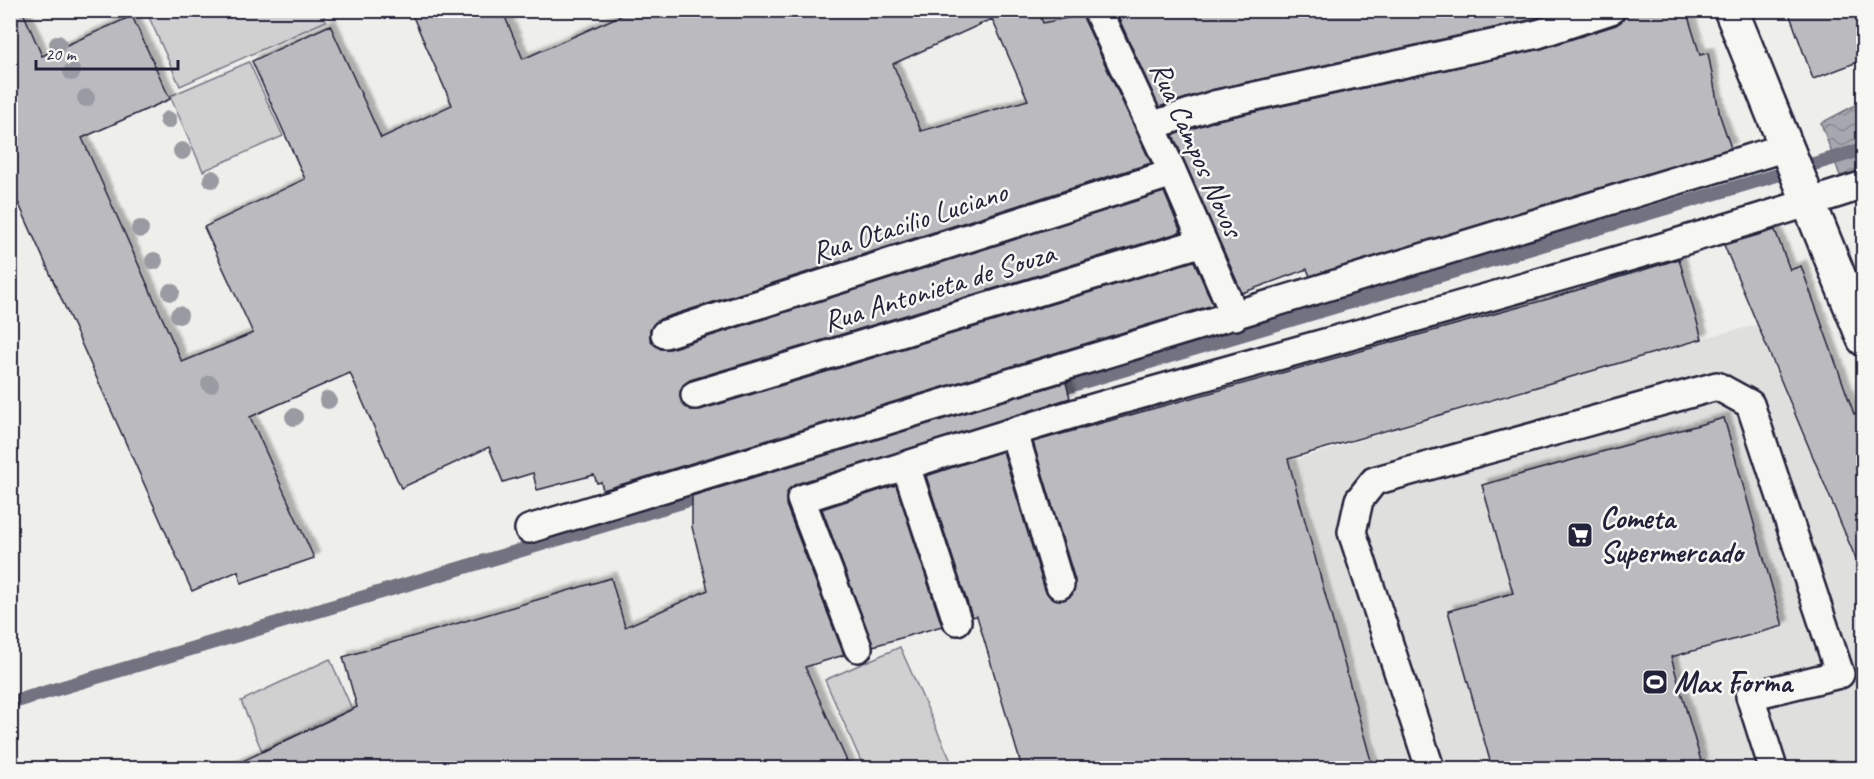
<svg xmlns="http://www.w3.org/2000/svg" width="1874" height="779" viewBox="0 0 1874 779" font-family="Caveat,sans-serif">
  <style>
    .built { fill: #dfdfde }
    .park { fill: #d0d0d1; stroke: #797986; stroke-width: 1.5 }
    .water { fill: url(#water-waves); stroke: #727281; stroke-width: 1.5 }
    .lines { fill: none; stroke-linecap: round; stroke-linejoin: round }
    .stream { stroke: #727281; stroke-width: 14 }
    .building { fill: #bbbbbf; stroke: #22223b; stroke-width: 1.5; fill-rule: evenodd; filter: url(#shadow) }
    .lane-casing { stroke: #22223b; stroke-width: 32 }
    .secondary-casing { stroke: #22223b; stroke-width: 38 }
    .lane { stroke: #f6f6f2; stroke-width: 27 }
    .secondary { stroke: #f6f6f2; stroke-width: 33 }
    .tree { fill: #9a9aa3 }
    .labels { text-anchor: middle; stroke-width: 5; stroke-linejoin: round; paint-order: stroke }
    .street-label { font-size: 30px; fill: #22223b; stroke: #f6f6f2 }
    .poi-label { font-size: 30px; font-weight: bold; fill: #22223b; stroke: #f6f6f2; text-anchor: start }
  </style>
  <defs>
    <pattern id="water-waves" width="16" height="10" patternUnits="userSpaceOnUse" patternTransform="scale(1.5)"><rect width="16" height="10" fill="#a7a7af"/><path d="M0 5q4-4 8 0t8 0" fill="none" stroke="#888890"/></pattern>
    <filter id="shadow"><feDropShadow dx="5.5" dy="-5.5" stdDeviation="1.5" flood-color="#0004"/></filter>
  </defs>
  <rect width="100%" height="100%" fill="#eeeeeb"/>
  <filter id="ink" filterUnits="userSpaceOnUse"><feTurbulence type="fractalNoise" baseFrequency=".0167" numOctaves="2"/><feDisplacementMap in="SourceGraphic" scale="12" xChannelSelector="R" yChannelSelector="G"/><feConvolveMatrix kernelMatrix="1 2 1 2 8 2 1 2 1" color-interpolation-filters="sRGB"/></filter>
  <g filter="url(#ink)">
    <path class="built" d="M 1756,325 L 1863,579 L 1863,768 L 1379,768 L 1294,460 L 1700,339 Z"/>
    <path class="park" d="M 157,11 L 322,11 L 326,21 L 180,86 L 148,15 Z
      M 249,62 L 283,136 L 203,171 L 170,96 Z
      M 900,647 L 954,768 L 864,768 L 825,680 Z
      M 330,659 L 352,709 L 262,751 L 241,701 Z"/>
    <path class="water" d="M 1863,101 L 1863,176 L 1843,184 L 1821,123 Z"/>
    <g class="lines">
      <path class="stream" d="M 1049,392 L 1864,149
        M 10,703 L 709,494"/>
    </g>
    <path class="building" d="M 10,10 L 22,10 L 42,56 L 132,16 L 170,99 L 82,138 L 182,362 L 253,333 L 204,227 L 305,179 L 252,61 L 330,25 L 381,138 L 452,105 L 410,10 L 502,10 L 523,59 L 633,10 L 1038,10 L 1043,23 L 1082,15 L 1151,163 L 660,319 L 650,330 L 650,339 L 661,349 L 670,349 L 1164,192 L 1181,232 L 690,380 L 683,385 L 680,392 L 684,406 L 691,410 L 700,410 L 1194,261 L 1213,305 L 603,490 L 601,482 L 597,483 L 594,475 L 537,490 L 533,473 L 503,482 L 489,447 L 401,488 L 350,373 L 250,417 L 314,558 L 241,583 L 238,571 L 192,591 L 10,184 ZM 992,19 L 1028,100 L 921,131 L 893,64 Z
      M 1115,10 L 1559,10 L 1534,19 L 1211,90 L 1159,107 Z
      M 1626,10 L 1686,10 L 1700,55 L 1708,53 L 1720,116 L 1731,148 L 1310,276 L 1307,269 L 1242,293 L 1173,135 L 1218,120 L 1541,49 L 1616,25 L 1623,20 Z
      M 1788,10 L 1863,10 L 1863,60 L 1813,79 Z
      M 1775,230 L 1790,270 L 1801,266 L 1854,414 L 1863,411 L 1863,576 L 1724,245 Z
      M 1679,259 L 1702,339 L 1288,459 L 1373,768 L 1022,768 L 977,616 L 972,617 L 926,476 L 1003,451 L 1045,590 L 1050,597 L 1064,600 L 1072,595 L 1075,580 L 1033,442 L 1548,299 Z
      M 1073,380 L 1066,383 L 1070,398 L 796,484 L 789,489 L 786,505 L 844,655 L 805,667 L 850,768 L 228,768 L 357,707 L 343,657 L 611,578 L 625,627 L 708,590 L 692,527 L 692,496 Z
      M 1724,418 L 1783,626 L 1671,657 L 1703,768 L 1492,768 L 1448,611 L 1513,593 L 1482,485 Z
      M 896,485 L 942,626 L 873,646 L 822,509 Z"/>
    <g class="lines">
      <g class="lane-casing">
        <path id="lane" d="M 1097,10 L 1173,173 L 1235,316
          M 1151,126 L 1214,105 L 1538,34 L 1611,10
          M 665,334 L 1173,173
          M 695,395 L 1203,242
          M 1014,433 L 1060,585
          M 906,466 L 957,621
          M 529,529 L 1787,147
          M 858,648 L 801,499 C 914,463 1027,426 1142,394 C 1383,326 1625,262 1864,185
          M 1430,768 L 1352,532 L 1359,500 L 1374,481 L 1717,386 L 1750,404 L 1840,674 L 1750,696 L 1773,768"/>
      </g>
      <g class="secondary-casing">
        <path id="secondary" d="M 1731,10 L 1864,339"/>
      </g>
      <use href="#lane" class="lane"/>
      <use href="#secondary" class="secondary"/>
    </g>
    <g class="tree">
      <circle cx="58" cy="44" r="9"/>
      <circle cx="72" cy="72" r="9"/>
      <circle cx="86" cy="98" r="9"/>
      <circle cx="168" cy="120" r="9"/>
      <circle cx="182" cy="151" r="9"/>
      <circle cx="212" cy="179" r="9"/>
      <circle cx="140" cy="229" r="9"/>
      <circle cx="154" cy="261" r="9"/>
      <circle cx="171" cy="292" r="9"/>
      <circle cx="179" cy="315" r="9"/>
      <circle cx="210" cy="384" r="9"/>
      <circle cx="328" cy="400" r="9"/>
      <circle cx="294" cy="417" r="9"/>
    </g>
  </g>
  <defs>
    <g id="supermarket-square" transform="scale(1.35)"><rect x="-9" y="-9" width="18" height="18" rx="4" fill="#22223b" stroke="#f6f6f2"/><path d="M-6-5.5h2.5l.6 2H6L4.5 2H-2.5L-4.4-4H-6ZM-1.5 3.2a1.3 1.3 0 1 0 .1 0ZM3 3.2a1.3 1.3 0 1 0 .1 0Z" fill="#fff"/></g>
    <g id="stadium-square" transform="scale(1.35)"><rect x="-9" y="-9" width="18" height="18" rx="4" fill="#22223b" stroke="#f6f6f2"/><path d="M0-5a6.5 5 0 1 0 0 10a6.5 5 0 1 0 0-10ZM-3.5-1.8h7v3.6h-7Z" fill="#fff"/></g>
  </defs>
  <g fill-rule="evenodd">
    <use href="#supermarket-square" x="1580" y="535"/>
    <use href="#stadium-square" x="1655" y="682"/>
  </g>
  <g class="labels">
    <g class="street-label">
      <text transform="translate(1197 149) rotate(66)" y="10">Rua Campos Novos</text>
      <text transform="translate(909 222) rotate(-18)" y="10">Rua Otacilio Luciano</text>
      <text transform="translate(939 287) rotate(-17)" y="10">Rua Antonieta de Souza</text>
    </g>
    <g class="poi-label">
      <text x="1600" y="528">Cometa<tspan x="1600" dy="34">Supermercado</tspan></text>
      <text x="1674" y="692">Max Forma</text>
    </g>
  </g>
  <rect width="1874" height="779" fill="none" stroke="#f6f6f2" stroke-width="36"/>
  <rect x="18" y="18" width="1838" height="743" fill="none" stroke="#22223b" stroke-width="2" filter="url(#ink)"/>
  <path d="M36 60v9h142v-9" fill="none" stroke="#22223b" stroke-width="3"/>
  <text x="45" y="60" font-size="18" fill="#22223b" stroke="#f6f6f2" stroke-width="4.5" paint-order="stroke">20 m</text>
</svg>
